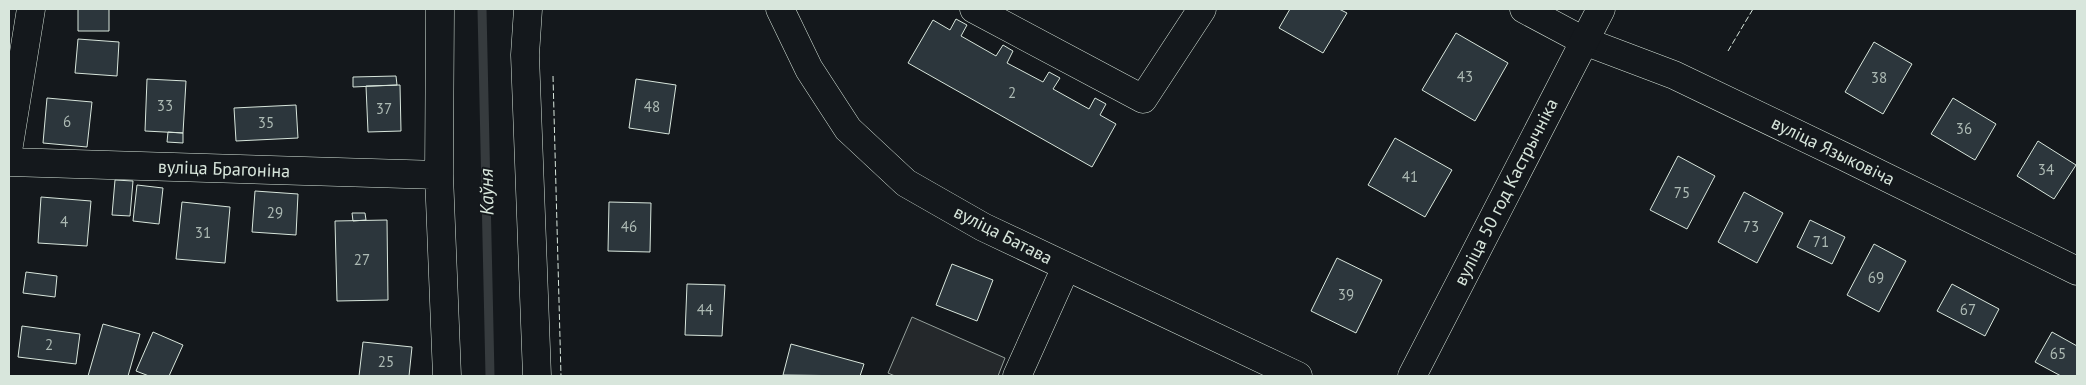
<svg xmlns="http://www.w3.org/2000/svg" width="2086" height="385" viewBox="0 0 2086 385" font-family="'PT Sans',sans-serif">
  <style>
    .parking { fill: #24282b; stroke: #939e99 }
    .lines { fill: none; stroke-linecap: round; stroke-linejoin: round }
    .stream { stroke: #363b3e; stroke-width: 9 }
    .building { fill: #2c363c; stroke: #d8e6dc }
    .minor-casing { stroke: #d8e6dc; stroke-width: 29 }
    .major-casing { stroke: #d8e6dc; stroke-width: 29 }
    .minor { stroke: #14181c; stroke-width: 28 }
    .major { stroke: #14181c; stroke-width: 28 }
    .fence { stroke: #d8e6dc; stroke-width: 1; stroke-dasharray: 6 2.5; stroke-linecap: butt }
    .labels { text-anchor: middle; stroke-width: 4; stroke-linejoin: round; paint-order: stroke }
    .number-label { font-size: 15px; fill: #adbab4 }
    .street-label { font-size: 18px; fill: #d8e6dc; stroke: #14181c }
    .water-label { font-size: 19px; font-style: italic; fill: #d8e6dc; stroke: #14181c }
  </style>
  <rect width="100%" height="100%" fill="#14181c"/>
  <path class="parking" d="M 912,317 L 1005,358 L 998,376 L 895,376 L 888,373 Z"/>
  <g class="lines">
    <path class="stream" d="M 482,9 L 490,376"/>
  </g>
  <path class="building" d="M 78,9 L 109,9 L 109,31 L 78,31 Z
    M 1290,9 L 1339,9 L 1347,13 L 1323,53 L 1279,28 Z
    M 956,19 L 967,25 L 961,36 L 996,56 L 1003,45 L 1013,51 L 1007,63 L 1043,82 L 1049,72 L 1060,78 L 1053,89 L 1089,109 L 1095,98 L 1106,104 L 1100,115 L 1116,124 L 1092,167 L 908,63 L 933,20 L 950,30 Z
    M 1456,33 L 1508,63 L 1475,121 L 1422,90 Z
    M 78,39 L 119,42 L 117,76 L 75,73 Z
    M 1874,42 L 1912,64 L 1883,114 L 1845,92 Z
    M 396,76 L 397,85 L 353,87 L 353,77 Z
    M 147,79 L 186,81 L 183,133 L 145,131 Z
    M 636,79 L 676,85 L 669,134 L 629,128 Z
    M 400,85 L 401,131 L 368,132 L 366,86 Z
    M 47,98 L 92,102 L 87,147 L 43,143 Z
    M 1953,98 L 1996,124 L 1975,160 L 1931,134 Z
    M 296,105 L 298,138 L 236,141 L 234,108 Z
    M 168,132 L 183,133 L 183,143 L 167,142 Z
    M 1395,138 L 1452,170 L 1425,217 L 1368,185 Z
    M 2038,141 L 2076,165 L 2054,199 L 2017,176 Z
    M 1678,156 L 1715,176 L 1687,229 L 1650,210 Z
    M 115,180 L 133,181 L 130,216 L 112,215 Z
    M 137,185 L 163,188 L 159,224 L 133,221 Z
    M 255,191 L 298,194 L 296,235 L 252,232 Z
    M 1744,192 L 1783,213 L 1757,263 L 1718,242 Z
    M 41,197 L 91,201 L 87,246 L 38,243 Z
    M 182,202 L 230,207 L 225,263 L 176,259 Z
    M 609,202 L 651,203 L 650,252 L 608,251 Z
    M 352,213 L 365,213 L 366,220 L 353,221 Z
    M 387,220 L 388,300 L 337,301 L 335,221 Z
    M 1810,220 L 1845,237 L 1832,264 L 1797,247 Z
    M 1874,244 L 1906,261 L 1879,312 L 1847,295 Z
    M 1337,258 L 1382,280 L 1356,333 L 1311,311 Z
    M 952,264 L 993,280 L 977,321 L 936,305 Z
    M 26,272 L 57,276 L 55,297 L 23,293 Z
    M 687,284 L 725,285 L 722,336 L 685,335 Z
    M 1952,284 L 1999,309 L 1985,336 L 1937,311 Z
    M 103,324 L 140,334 L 128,376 L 88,376 Z
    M 22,326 L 80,334 L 76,364 L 18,357 Z
    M 153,332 L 183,345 L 169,376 L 149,376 L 136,371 Z
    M 2052,332 L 2077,346 L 2077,376 L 2061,376 L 2035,362 Z
    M 363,342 L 412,347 L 409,376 L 359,376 Z
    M 791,344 L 864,364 L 860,376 L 783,375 Z"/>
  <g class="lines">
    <g class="minor-casing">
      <path id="minor" d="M 440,9 L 439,175 L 447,376
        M 528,9 L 525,55 L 537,376
        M 780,9 L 809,69 L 848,129 L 906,183 L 983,227 L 1298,376
        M 974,9 L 1143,99 L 1202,9
        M 1524,9 L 1584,41 L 1674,75 L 1845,157 L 2077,271
        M 9,145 L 31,9
        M 9,162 L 439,175
        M 1017,376 L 1066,267"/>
    </g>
    <g class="major-casing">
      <path id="major" d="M 1412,376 L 1601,9"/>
    </g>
    <use href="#minor" class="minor"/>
    <use href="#major" class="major"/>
    <path class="fence" d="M 1728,51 L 1753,9
      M 553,76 L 561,376"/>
  </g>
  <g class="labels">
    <g class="number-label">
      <text x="1465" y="82">43</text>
      <text x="1879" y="83">38</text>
      <text x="1012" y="98">2</text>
      <text x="165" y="111">33</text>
      <text x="652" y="112">48</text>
      <text x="384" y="114">37</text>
      <text x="67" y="127">6</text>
      <text x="266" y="128">35</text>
      <text x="1964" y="134">36</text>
      <text x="2046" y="175">34</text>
      <text x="1410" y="182">41</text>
      <text x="1682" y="198">75</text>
      <text x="275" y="218">29</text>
      <text x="64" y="227">4</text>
      <text x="629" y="232">46</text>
      <text x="1751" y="232">73</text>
      <text x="203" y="238">31</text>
      <text x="1821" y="247">71</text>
      <text x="362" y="265">27</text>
      <text x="1876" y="283">69</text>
      <text x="1346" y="300">39</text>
      <text x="705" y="315">44</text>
      <text x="1968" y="315">67</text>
      <text x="49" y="350">2</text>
      <text x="2058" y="359">65</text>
      <text x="386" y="367">25</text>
    </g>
    <g class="street-label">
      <text transform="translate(1833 151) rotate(26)" y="6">вуліца Языковіча</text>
      <text transform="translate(224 169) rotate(2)" y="6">вуліца Брагоніна</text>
      <text transform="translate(1506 192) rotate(-63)" y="6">вуліца 50 год Кастрычніка</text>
      <text transform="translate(1003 235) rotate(27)" y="6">вуліца Батава</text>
    </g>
    <g class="water-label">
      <text transform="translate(486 192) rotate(-91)" y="7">Каўня</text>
    </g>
  </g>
  <rect width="2086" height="385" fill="none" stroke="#d8e6dc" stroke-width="20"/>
</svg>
